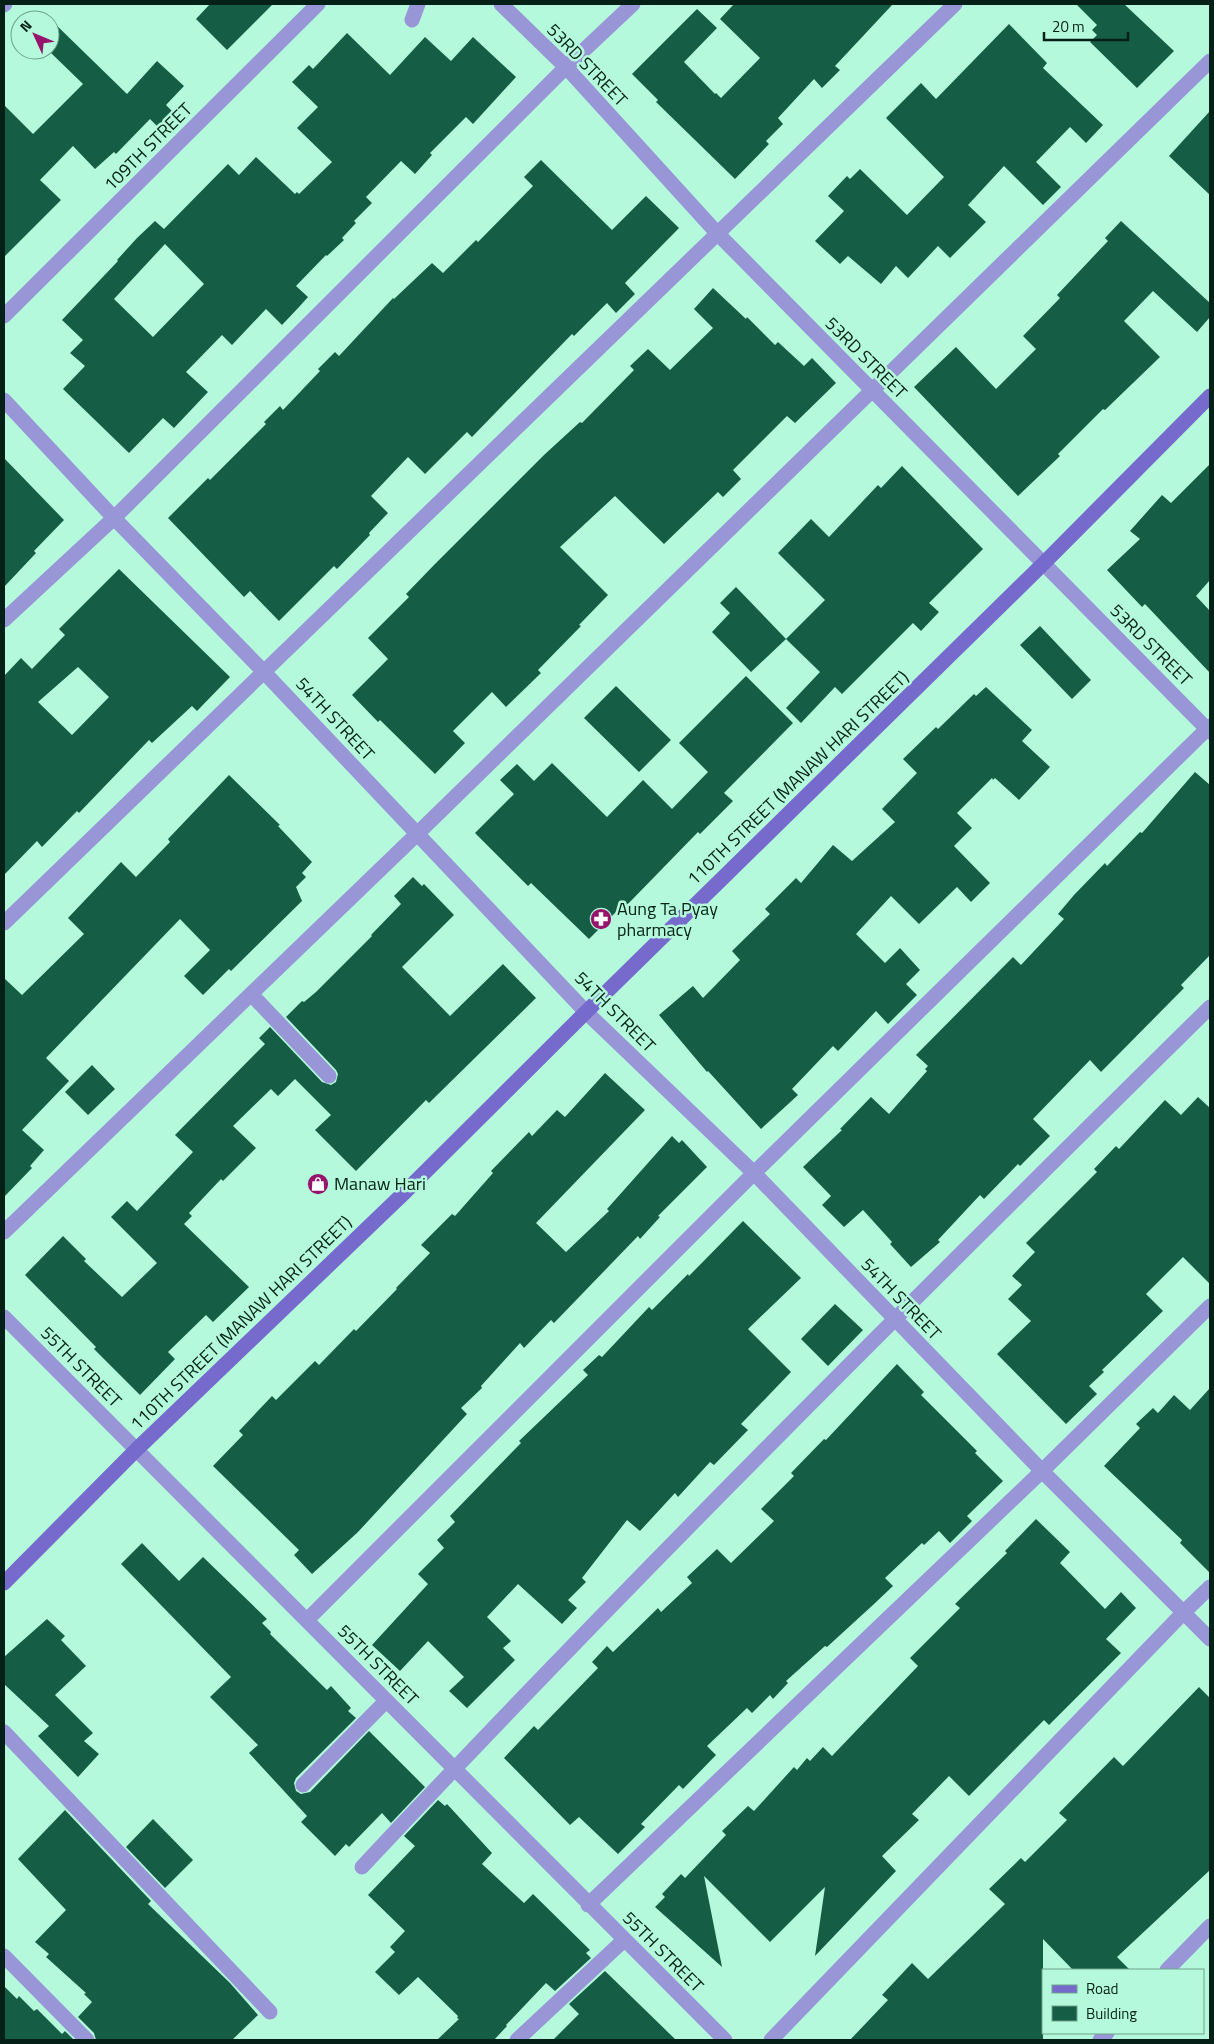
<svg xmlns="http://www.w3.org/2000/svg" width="1214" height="2044" viewBox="0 0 1214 2044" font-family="'Titillium Web',sans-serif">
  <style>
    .building { fill: #155d45; fill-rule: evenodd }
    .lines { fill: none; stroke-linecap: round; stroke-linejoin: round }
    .street { stroke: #9996d8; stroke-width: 15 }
    .secondary { stroke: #766bcd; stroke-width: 15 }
    .labels { text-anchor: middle; stroke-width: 5; stroke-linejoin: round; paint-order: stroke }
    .street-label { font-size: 18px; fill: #052117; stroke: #b4f9db }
    .poi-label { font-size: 18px; fill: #052117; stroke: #b4f9db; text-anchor: start }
  </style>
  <rect width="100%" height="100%" fill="#b4f9db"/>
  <path class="building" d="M 210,4 L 273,4 L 227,50 L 196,19 Z
    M 734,4 L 893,4 L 835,66 L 840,70 L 822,88 L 814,79 L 778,118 L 783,124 L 766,141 L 769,144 L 735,179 L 656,102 L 658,100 L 632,74 L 697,9 L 717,28 L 684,62 L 715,94 L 716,93 L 721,98 L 760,58 L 720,19 Z
    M 1076,4 L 1124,4 L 1174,51 L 1137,88 L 1090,42 L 1097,35 L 1092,30 L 1097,25 Z
    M 50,19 L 127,94 L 157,61 L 184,86 L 166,105 L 179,118 L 165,134 L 150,119 L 116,154 L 114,152 L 95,169 L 73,146 L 40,180 L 61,200 L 4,257 L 4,105 L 33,134 L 83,84 L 50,52 Z
    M 1009,24 L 1047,63 L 1043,68 L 1103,125 L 1086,143 L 1070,127 L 1036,162 L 1061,187 L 1043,205 L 1004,166 L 968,205 L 986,222 L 950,258 L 938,246 L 908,278 L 896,266 L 881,284 L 848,256 L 840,264 L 815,241 L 844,211 L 828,196 L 847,176 L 850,179 L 860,169 L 907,215 L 944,177 L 886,118 L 921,83 L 936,99 Z
    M 347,33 L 390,75 L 425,37 L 451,61 L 473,37 L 516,77 L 473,124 L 466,117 L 430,153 L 432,155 L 415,174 L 401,161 L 366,197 L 372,203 L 354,221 L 356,223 L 342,238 L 344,240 L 327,256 L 326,255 L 296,286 L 308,297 L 299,307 L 282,325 L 266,309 L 232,345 L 222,335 L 186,372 L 208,392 L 174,428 L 163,418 L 129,453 L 63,389 L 85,366 L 70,353 L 83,340 L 62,320 L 118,261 L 117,260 L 137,238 L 155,221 L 164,229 L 228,164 L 239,175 L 256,157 L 295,194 L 297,192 L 299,194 L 332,162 L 297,128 L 318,107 L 292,82 L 309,65 L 313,69 ZM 165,244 L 204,284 L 153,337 L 114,299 Z
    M 1210,111 L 1210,195 L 1169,156 Z
    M 541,160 L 612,230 L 646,196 L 679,228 L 625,283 L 635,294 L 616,313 L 607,303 L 574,336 L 572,334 L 472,437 L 467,432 L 425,474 L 408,457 L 371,496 L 388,513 L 369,533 L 370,535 L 337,569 L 334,566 L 279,621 L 250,591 L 244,597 L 168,518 L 208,478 L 210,480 L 266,424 L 264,422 L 280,406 L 283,410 L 320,371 L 318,369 L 335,352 L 339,356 L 393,298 L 394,299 L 432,263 L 443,273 L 476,240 L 478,242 L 533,186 L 524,177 Z
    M 1121,221 L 1210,303 L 1210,317 L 1197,332 L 1153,291 L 1124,321 L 1160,357 L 1105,410 L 1103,409 L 1058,454 L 1060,456 L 1018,496 L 914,387 L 956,347 L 996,389 L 1036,349 L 1023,336 L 1060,298 L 1057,295 L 1108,241 L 1105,238 Z
    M 713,288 L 746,319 L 747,317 L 775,345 L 778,342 L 804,366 L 812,358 L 836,383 L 795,423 L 787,416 L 733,470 L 741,479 L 723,497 L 718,492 L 664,544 L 615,496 L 560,547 L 608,595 L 579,625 L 581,626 L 538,670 L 541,673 L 506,707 L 492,692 L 453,731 L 465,743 L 435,774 L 380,720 L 378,722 L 352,695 L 388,659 L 368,638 L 409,597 L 406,594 L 434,565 L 544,455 L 580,422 L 582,423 L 634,370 L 630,366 L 648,349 L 670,370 L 713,328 L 694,309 Z
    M 4,458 L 64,520 L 34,551 L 36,553 L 4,587 Z
    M 1210,464 L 1210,580 L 1196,596 L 1210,611 L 1210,673 L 1145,604 L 1142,607 L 1107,570 L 1140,539 L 1130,531 L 1162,495 L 1171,503 Z
    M 902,466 L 983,549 L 929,603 L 939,612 L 921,631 L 913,623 L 842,694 L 835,687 L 801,723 L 786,708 L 820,672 L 786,639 L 825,600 L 778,553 L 811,519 L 829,537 L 878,485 L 881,488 Z
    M 119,569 L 230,677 L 197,711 L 192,706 L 152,743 L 149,740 L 79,813 L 77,811 L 42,847 L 37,841 L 4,875 L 4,676 L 21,658 L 32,669 L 65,635 L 59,629 ZM 78,667 L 109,697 L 72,735 L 38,702 Z
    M 736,587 L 786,639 L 751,672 L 712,632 L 730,613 L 720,603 Z
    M 1040,626 L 1091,680 L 1072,699 L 1020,645 Z
    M 746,676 L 793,723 L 724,793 L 733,801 L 700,834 L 698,832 L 626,906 L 624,904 L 589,939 L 531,883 L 528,886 L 475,833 L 514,794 L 500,780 L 517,764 L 534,781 L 552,763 L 607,817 L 643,780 L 672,809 L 708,772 L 679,743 Z
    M 616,686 L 671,740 L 639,772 L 584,718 Z
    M 986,687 L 1032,730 L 1022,741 L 1050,767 L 1019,800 L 995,778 L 993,780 L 992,778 L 957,813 L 972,828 L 954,846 L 990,883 L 971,902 L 957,887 L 919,924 L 891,896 L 856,934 L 885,963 L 900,948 L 920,970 L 906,984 L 917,995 L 888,1024 L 876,1011 L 838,1051 L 833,1046 L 792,1089 L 798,1095 L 761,1129 L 708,1071 L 707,1072 L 659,1015 L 693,986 L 703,998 L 740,960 L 732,951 L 770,914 L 765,909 L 796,878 L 801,883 L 833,845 L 852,861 L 895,822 L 882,809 L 917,773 L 903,759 L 936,727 L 938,729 L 974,694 L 976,696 Z
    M 1195,772 L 1210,785 L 1210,955 L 1181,985 L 1184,988 L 1101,1072 L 1090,1060 L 1033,1119 L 1050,1136 L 1020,1166 L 1018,1164 L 984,1199 L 980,1195 L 938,1240 L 940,1242 L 911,1267 L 890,1244 L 892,1242 L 863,1210 L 844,1227 L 822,1205 L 831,1196 L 803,1167 L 842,1130 L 840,1129 L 871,1097 L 889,1114 L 927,1071 L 925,1069 L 928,1066 L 916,1055 L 1013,957 L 1021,965 L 1064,919 L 1058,914 L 1074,895 L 1105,863 L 1107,866 L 1140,832 L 1142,833 Z
    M 229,775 L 280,825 L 278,826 L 312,862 L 302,873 L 306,877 L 296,887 L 302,901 L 231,971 L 229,969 L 203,995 L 184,976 L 210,950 L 180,919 L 46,1058 L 69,1081 L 22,1130 L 44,1150 L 30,1166 L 32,1168 L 4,1197 L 4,978 L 22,995 L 84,934 L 68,918 L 121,862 L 136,877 L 170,842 L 168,839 Z
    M 413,877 L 422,886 L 424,884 L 454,915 L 402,967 L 450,1016 L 503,964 L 536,998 L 429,1103 L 426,1100 L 356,1171 L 315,1130 L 331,1115 L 295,1079 L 278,1096 L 271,1089 L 233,1126 L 256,1148 L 223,1181 L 221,1179 L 189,1213 L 192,1216 L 184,1224 L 249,1287 L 213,1322 L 206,1315 L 168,1352 L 175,1359 L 140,1395 L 94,1349 L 96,1347 L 25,1275 L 63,1236 L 86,1259 L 84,1261 L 122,1297 L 157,1263 L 111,1217 L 127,1201 L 137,1211 L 193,1152 L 175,1135 L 265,1044 L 259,1038 L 270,1027 L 322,1082 L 331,1085 L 336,1082 L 338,1074 L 336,1070 L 286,1017 L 302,1001 L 304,1002 L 316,992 L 372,936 L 371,935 L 401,904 L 394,896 Z
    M 92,1065 L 115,1089 L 88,1115 L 65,1092 Z
    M 605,1073 L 645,1110 L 536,1223 L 566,1252 L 609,1211 L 607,1209 L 672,1136 L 679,1143 L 682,1140 L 707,1167 L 658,1216 L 660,1217 L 640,1239 L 638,1236 L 554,1323 L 551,1320 L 524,1348 L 520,1343 L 481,1386 L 482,1388 L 461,1408 L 467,1414 L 358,1532 L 312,1574 L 294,1555 L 299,1550 L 213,1466 L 243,1435 L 239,1431 L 272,1396 L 276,1400 L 315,1361 L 319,1365 L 354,1329 L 356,1331 L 397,1289 L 396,1288 L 430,1253 L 421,1245 L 452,1214 L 455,1216 L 493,1173 L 491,1171 L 529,1132 L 532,1136 L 557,1110 L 565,1117 Z
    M 1198,1097 L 1210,1108 L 1210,1284 L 1183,1257 L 1146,1294 L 1163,1311 L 1102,1370 L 1104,1372 L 1089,1386 L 1097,1394 L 1066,1424 L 997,1354 L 1031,1321 L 1008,1299 L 1022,1285 L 1012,1276 L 1035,1252 L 1026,1243 L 1097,1172 L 1094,1169 L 1116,1146 L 1119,1149 L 1165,1100 L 1181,1115 Z
    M 743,1221 L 801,1278 L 748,1329 L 791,1372 L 741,1424 L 748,1430 L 714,1465 L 710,1462 L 678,1497 L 675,1493 L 640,1531 L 627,1520 L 582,1578 L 586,1582 L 568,1600 L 577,1608 L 562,1624 L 518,1584 L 487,1617 L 511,1641 L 503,1648 L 515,1660 L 467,1708 L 449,1691 L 464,1677 L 428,1641 L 400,1671 L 372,1645 L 428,1584 L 418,1574 L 444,1548 L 437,1540 L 455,1522 L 450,1516 L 521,1443 L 519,1441 L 588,1375 L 583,1370 L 599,1355 L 602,1357 L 649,1307 L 652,1310 L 688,1274 L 689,1276 Z
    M 835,1304 L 863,1330 L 828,1366 L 801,1339 Z
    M 897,1364 L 924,1392 L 921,1395 L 977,1451 L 975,1453 L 1003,1481 L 967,1516 L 972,1521 L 950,1543 L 939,1531 L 924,1545 L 922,1543 L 885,1578 L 893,1586 L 874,1604 L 827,1647 L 825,1646 L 786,1681 L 788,1683 L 773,1699 L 770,1695 L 752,1713 L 747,1708 L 707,1746 L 716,1755 L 683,1789 L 679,1785 L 641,1824 L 645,1827 L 618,1854 L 579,1817 L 570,1825 L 504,1758 L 534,1726 L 538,1730 L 598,1668 L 592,1662 L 607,1646 L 613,1652 L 658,1608 L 661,1612 L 692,1583 L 687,1577 L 717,1549 L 731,1563 L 774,1521 L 761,1509 L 794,1476 L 791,1473 L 824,1439 L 826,1440 Z
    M 1210,1388 L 1210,1573 L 1180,1543 L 1182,1540 L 1104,1466 L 1140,1428 L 1136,1424 L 1153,1408 L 1158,1413 L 1174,1395 L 1190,1410 Z
    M 1036,1519 L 1070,1552 L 1060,1563 L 1105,1609 L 1121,1592 L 1136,1608 L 1106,1639 L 1121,1653 L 1049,1725 L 1044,1720 L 969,1796 L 949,1776 L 912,1814 L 919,1820 L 882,1856 L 896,1871 L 815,1956 L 825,1887 L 770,1942 L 704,1876 L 722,1967 L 655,1907 L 665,1897 L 662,1894 L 681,1874 L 685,1878 L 726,1835 L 722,1831 L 748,1806 L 754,1811 L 794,1767 L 797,1770 L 807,1758 L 810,1761 L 823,1747 L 832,1756 L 918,1666 L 910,1658 L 960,1608 L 955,1604 L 1007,1553 L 1005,1551 Z
    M 142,1543 L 179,1581 L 203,1557 L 267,1619 L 262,1623 L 271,1632 L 270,1634 L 327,1690 L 331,1686 L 351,1708 L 348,1711 L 356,1718 L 296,1778 L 294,1783 L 296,1791 L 301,1794 L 310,1792 L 369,1731 L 425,1787 L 391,1823 L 382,1813 L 349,1847 L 346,1844 L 335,1856 L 301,1822 L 307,1816 L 249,1753 L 258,1745 L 210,1697 L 231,1677 L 121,1564 Z
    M 47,1619 L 65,1636 L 61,1640 L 86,1666 L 55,1695 L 93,1733 L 84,1741 L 99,1754 L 78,1777 L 38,1736 L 49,1726 L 4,1684 L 4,1657 Z
    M 1199,1687 L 1210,1698 L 1210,1870 L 1117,1957 L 1130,1970 L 1073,1970 L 1043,1939 L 1043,2040 L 850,2040 L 888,2000 L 882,1995 L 912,1963 L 928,1979 L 1005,1904 L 989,1889 L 1021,1858 L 1025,1862 L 1067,1820 L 1059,1813 L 1114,1757 L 1123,1766 Z
    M 438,1800 L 445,1806 L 447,1804 L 492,1853 L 482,1864 L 524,1903 L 533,1894 L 590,1950 L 586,1953 L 591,1958 L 555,1991 L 546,1983 L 506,2025 L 507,2026 L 494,2040 L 437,2040 L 459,2019 L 457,2018 L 458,2016 L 418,1977 L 399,1995 L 375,1972 L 395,1952 L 390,1947 L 405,1931 L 368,1895 L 415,1846 L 404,1836 Z
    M 65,1810 L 151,1901 L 148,1904 L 230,1983 L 258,2015 L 232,2040 L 96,2040 L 94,2033 L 78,2017 L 92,2002 L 84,1994 L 86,1993 L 46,1957 L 49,1954 L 35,1942 L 66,1910 L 18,1859 Z
    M 153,1819 L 193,1860 L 165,1888 L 126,1847 Z
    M 605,1971 L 639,2004 L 676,2040 L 553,2040 L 579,2014 L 569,2004 Z
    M 4,1986 L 17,1999 L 19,1996 L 34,2011 L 37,2009 L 62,2034 L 65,2031 L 74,2040 L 4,2040 Z"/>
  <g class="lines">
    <path class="street" d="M 501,4 L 566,67 L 717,233 L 1210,732
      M 4,5 L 5,4
      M 412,20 L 418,4
      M 4,316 L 318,4
      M 4,400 L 114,518 L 263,671 L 586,1012 L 754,1173 L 1042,1471 L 1210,1639
      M 4,620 L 114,518 L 566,67 L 633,4
      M 4,923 L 955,4
      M 251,994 L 329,1076
      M 4,1232 L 417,834 L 1210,61
      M 4,1317 L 725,2040
      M 307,1620 L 754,1173 L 1210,726
      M 4,1732 L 270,2012
      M 303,1785 L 386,1701
      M 362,1867 C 637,1573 923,1290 1210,1007
      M 588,1905 L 1042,1471 L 1210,1306
      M 4,1956 L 87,2040
      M 1167,1970 L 1210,1926
      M 517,2040 L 624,1940
      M 771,2040 L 1184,1612 L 1210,1587
      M 1100,2040 L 1107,2033"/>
    <path class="secondary" d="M 4,1583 L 137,1449 L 404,1193 L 586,1012 L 1044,563 L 1210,396"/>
  </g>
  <defs>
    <g id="pharmacy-disc" transform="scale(1.125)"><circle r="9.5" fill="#96146b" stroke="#b4f9db"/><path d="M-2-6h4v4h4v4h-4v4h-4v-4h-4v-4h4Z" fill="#fff"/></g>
    <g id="shop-disc" transform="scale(1.125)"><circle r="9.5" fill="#96146b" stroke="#b4f9db"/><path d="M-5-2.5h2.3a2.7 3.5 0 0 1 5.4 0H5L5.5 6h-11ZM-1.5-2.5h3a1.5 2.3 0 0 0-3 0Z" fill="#fff"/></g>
  </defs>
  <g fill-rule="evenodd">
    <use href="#pharmacy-disc" x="601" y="919"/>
    <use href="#shop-disc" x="318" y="1184"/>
  </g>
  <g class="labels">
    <g class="street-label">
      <text transform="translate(587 65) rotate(46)" y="6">53RD STREET</text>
      <text transform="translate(148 147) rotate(-45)" y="6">109TH STREET</text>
      <text transform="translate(866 358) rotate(45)" y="6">53RD STREET</text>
      <text transform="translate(1151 645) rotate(45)" y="6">53RD STREET</text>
      <text transform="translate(335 719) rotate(47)" y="6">54TH STREET</text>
      <text transform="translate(798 778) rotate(-44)" y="6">110TH STREET (MANAW HARI STREET)</text>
      <text transform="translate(615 1012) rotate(45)" y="6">54TH STREET</text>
      <text transform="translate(901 1299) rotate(46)" y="6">54TH STREET</text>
      <text transform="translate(241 1323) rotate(-44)" y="6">110TH STREET (MANAW HARI STREET)</text>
      <text transform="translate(81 1367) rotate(45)" y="6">55TH STREET</text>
      <text transform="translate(378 1665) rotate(45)" y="6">55TH STREET</text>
      <text transform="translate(663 1952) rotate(45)" y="6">55TH STREET</text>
    </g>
    <g class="poi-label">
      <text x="617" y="915">Aung Ta Pyay<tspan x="617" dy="21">pharmacy</tspan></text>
      <text x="334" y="1190">Manaw Hari</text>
    </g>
  </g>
  <rect width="1214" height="2044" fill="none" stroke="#052117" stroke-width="10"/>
  <rect x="1042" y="1969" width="162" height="65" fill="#b4f9db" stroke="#6ea38d"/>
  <rect x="1052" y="1985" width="25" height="8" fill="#766bcd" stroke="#6ea38d"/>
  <text x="1086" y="1994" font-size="15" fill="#052117">Road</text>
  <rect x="1052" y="2006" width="25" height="15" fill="#155d45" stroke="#6ea38d"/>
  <text x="1086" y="2019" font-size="15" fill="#052117">Building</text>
  <g transform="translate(35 35) rotate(314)"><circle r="24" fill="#b4f9db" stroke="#6ea38d"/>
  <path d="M0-4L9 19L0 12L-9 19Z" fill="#96146b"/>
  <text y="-8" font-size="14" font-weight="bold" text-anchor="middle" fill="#052117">N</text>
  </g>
  <path d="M1044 32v8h84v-8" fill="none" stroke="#052117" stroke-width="2.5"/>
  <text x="1052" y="32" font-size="15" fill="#052117" stroke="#b4f9db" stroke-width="4" paint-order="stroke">20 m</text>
</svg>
